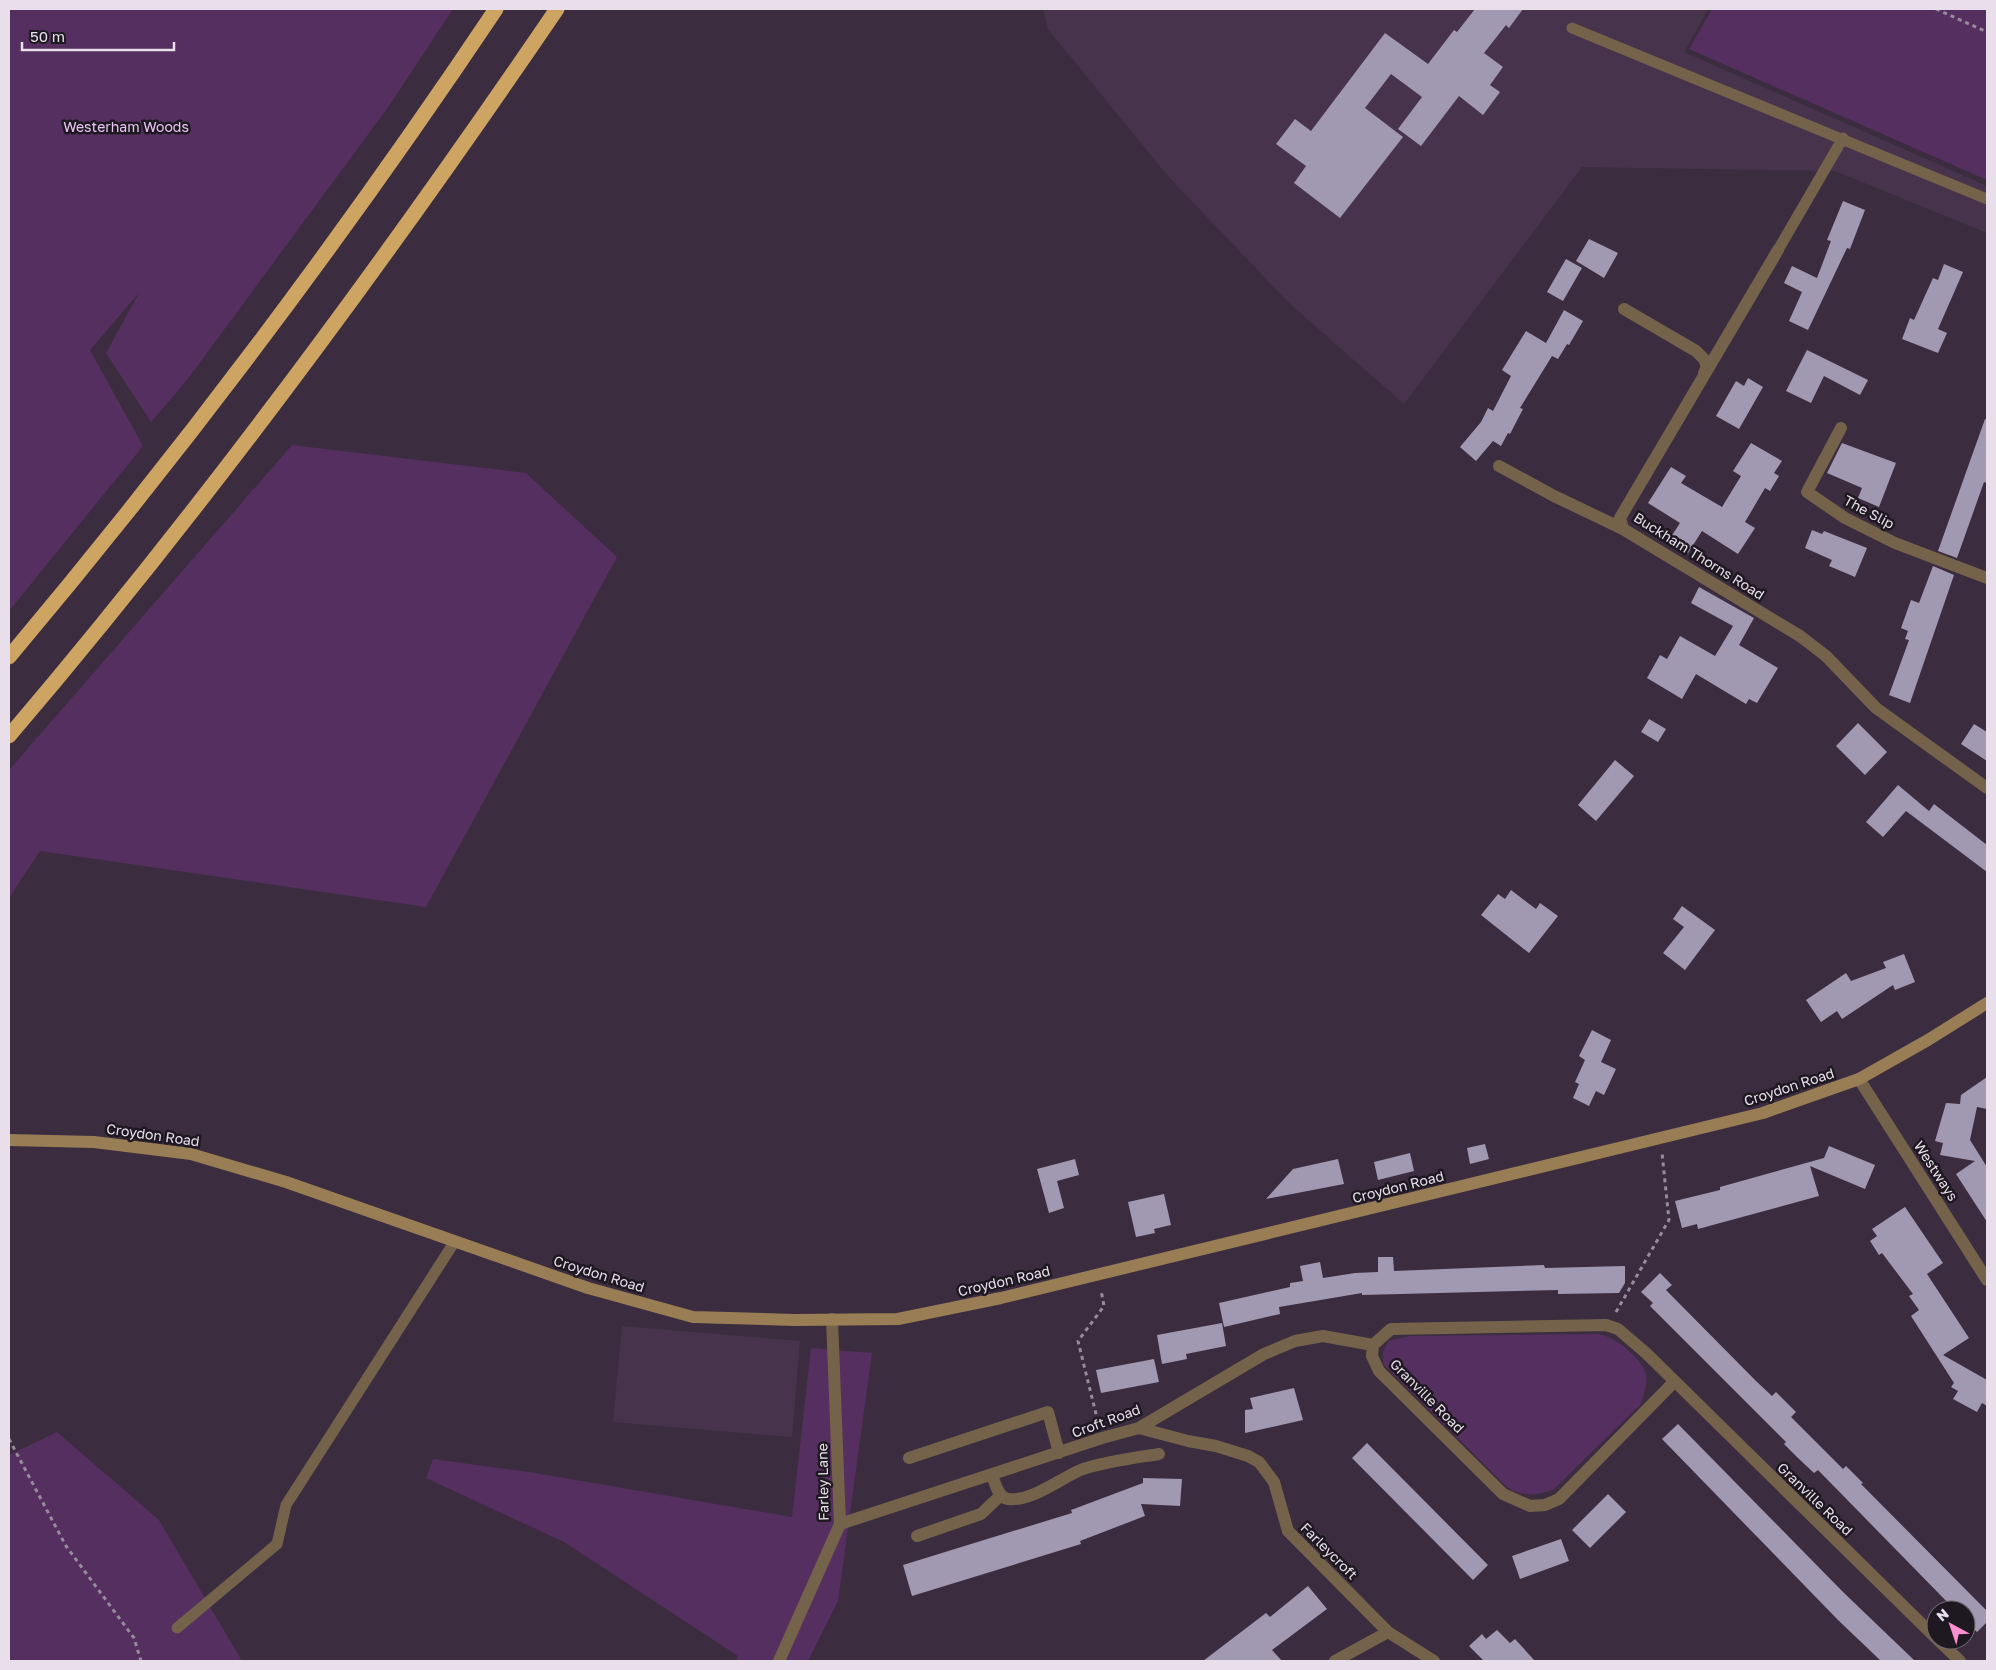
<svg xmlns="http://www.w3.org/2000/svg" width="1996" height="1670" viewBox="0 0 1996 1670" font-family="'Golos Text',sans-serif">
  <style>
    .built { fill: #47344c }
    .green { fill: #542f5f }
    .building { fill: #a198b1 }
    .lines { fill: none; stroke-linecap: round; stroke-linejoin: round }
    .path { stroke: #978c9b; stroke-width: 3; stroke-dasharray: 4 4; stroke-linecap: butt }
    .service { stroke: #74634a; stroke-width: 11 }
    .minor { stroke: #74634a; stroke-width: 12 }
    .secondary { stroke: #997e55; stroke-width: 12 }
    .motorway { stroke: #cea463; stroke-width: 15 }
    .labels { text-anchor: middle; stroke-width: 5; stroke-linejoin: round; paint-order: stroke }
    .park-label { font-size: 14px; fill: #eac5f5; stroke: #1e1820 }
    .street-label { font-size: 14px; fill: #e8dfeb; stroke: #1e1820 }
  </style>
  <rect width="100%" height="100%" fill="#3b2d3f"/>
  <path class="built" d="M 1043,9 L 1708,9 L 1684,52 L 1987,186 L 1987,233 L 1835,171 L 1582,167 L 1404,404 L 1289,303 L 1167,175 L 1048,29 Z
    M 622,1326 L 800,1341 L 792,1437 L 613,1422 Z"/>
  <path class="green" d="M 9,9 L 453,9 L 389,106 L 187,380 L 151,422 L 106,353 L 139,293 L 90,350 L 143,446 L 9,611 Z
    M 1712,9 L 1987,9 L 1987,180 L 1689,49 Z
    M 292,445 L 526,473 L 617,557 L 426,907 L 40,851 L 9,898 L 9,770 Z
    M 1599,1334 C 1611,1337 1621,1343 1630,1352 C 1650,1370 1650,1381 1640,1405 L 1554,1489 C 1538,1496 1521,1497 1507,1487 L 1384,1365 C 1381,1356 1383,1348 1389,1341 L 1410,1336 Z
    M 811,1348 L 872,1353 L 838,1601 L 808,1661 L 736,1661 L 738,1656 L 564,1542 L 426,1478 L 433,1459 L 529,1472 L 792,1517 Z
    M 57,1432 L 159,1520 L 242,1661 L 9,1661 L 9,1455 Z"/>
  <path class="building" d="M 1475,9 L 1523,9 L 1509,28 L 1506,25 L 1484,53 L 1503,67 L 1490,85 L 1500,92 L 1483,115 L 1459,96 L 1421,146 L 1398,129 L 1422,97 L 1391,74 L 1365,108 L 1403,137 L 1340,218 L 1294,183 L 1306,166 L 1276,144 L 1295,119 L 1311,131 L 1385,33 L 1428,64 L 1454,30 L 1457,32 Z
    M 1843,201 L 1865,210 L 1850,249 L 1847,248 L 1808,330 L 1789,321 L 1802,292 L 1784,283 L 1792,266 L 1817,278 L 1831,241 L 1827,240 Z
    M 1589,239 L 1618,253 L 1604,278 L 1576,261 Z
    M 1566,259 L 1582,268 L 1563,301 L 1547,292 Z
    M 1944,264 L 1963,272 L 1938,329 L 1947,333 L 1938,353 L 1902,339 L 1910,318 L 1914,320 L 1933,278 L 1938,280 Z
    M 1564,310 L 1583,321 L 1569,345 L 1567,344 L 1558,359 L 1552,356 L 1520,408 L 1523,409 L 1510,434 L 1508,433 L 1501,446 L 1493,441 L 1476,461 L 1460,447 L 1481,422 L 1488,408 L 1493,411 L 1511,376 L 1502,370 L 1526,331 L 1546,343 Z
    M 1807,350 L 1868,380 L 1860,395 L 1824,376 L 1811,403 L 1786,391 Z
    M 1748,378 L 1763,387 L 1739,429 L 1716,416 L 1736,381 L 1744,386 Z
    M 1985,419 L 1987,420 L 1987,483 L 1984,482 L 1957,558 L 1938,551 Z
    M 1751,443 L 1782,461 L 1774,473 L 1779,476 L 1770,491 L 1765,488 L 1745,522 L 1755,528 L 1738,554 L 1702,531 L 1688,553 L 1669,540 L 1680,523 L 1648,503 L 1671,467 L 1686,476 L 1681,483 L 1722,507 L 1741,476 L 1733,471 Z
    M 1842,443 L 1896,463 L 1879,507 L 1858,498 L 1862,488 L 1827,473 Z
    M 1812,530 L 1822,534 L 1824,531 L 1867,548 L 1855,577 L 1829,566 L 1832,560 L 1805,548 Z
    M 1933,566 L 1954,575 L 1910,703 L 1889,695 L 1909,640 L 1905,639 L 1908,631 L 1901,628 L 1911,600 L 1919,603 Z
    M 1699,587 L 1754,618 L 1739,645 L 1778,668 L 1757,703 L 1749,699 L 1746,704 L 1696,674 L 1682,699 L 1647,678 L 1660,655 L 1667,659 L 1680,636 L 1715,656 L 1733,626 L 1691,603 Z
    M 1649,719 L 1666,729 L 1658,742 L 1641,732 Z
    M 1858,723 L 1887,752 L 1865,775 L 1836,746 Z
    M 1974,724 L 1987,732 L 1987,761 L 1961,744 Z
    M 1615,760 L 1634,776 L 1596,821 L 1578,805 Z
    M 1898,785 L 1929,811 L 1934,804 L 1987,845 L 1987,872 L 1906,811 L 1883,837 L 1866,822 Z
    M 1511,890 L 1536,909 L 1540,903 L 1558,916 L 1529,953 L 1481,915 L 1498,894 L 1505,899 Z
    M 1682,906 L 1715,930 L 1685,970 L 1663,953 L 1684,927 L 1673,919 Z
    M 1904,954 L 1915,982 L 1895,990 L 1893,985 L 1842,1019 L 1837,1011 L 1821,1022 L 1806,1000 L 1846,973 L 1851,981 L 1886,968 L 1883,962 Z
    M 1592,1030 L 1611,1040 L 1601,1062 L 1616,1069 L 1604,1095 L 1596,1091 L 1589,1106 L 1573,1098 L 1579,1084 L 1575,1082 L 1585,1060 L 1579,1056 Z
    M 1987,1077 L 1987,1109 L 1977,1107 L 1970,1140 L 1987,1167 L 1987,1222 L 1956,1174 L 1975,1161 L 1940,1155 L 1943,1143 L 1935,1141 L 1946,1103 L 1960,1104 L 1961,1095 Z
    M 1485,1144 L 1489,1159 L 1470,1164 L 1467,1148 Z
    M 1829,1146 L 1875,1165 L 1865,1189 L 1810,1166 L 1819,1196 L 1698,1229 L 1697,1224 L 1682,1228 L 1675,1201 L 1720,1190 L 1720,1187 L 1824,1158 Z
    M 1410,1153 L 1414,1171 L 1378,1180 L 1374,1162 Z
    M 1075,1159 L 1079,1175 L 1057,1181 L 1064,1208 L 1049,1213 L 1037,1169 Z
    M 1338,1159 L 1344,1184 L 1266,1199 L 1293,1169 Z
    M 1164,1194 L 1171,1225 L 1154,1229 L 1155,1233 L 1136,1237 L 1128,1202 Z
    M 1905,1207 L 1943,1263 L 1927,1274 L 1969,1338 L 1943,1355 L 1987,1380 L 1987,1406 L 1982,1403 L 1977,1412 L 1953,1399 L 1958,1391 L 1951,1387 L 1954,1383 L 1911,1316 L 1919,1310 L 1909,1296 L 1913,1294 L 1882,1253 L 1879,1255 L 1870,1241 L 1877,1236 L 1872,1229 Z
    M 1378,1257 L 1393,1257 L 1394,1271 L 1544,1265 L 1545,1268 L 1625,1266 L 1625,1283 L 1619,1293 L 1558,1294 L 1558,1290 L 1362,1295 L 1362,1293 L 1279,1307 L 1280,1314 L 1224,1327 L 1219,1303 L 1290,1287 L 1290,1283 L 1303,1281 L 1300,1266 L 1320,1262 L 1323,1278 L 1355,1273 L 1378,1272 Z
    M 1660,1273 L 1672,1285 L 1666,1290 L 1756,1381 L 1772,1396 L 1776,1392 L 1796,1412 L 1791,1417 L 1843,1469 L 1846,1466 L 1863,1483 L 1861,1484 L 1987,1611 L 1987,1622 L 1977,1632 L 1966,1621 L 1966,1610 L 1955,1610 L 1818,1470 L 1814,1473 L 1798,1458 L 1784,1444 L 1786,1442 L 1650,1306 L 1653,1303 L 1641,1292 Z
    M 1222,1323 L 1226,1346 L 1186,1354 L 1187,1359 L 1162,1364 L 1157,1335 Z
    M 1154,1359 L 1159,1382 L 1101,1393 L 1096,1370 Z
    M 1294,1388 L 1303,1420 L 1245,1433 L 1245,1410 L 1253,1409 L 1250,1398 Z
    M 1678,1424 L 1843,1592 L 1915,1661 L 1881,1661 L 1838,1620 L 1662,1439 Z
    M 1367,1443 L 1488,1565 L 1473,1580 L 1352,1458 Z
    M 1143,1478 L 1182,1479 L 1180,1506 L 1141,1504 L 1145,1516 L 1080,1541 L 1081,1544 L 912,1596 L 903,1565 L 1072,1513 L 1071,1510 L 1143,1483 Z
    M 1608,1494 L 1626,1512 L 1590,1548 L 1572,1530 Z
    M 1561,1539 L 1569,1561 L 1520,1579 L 1512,1556 Z
    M 1308,1586 L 1327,1609 L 1272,1650 L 1282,1661 L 1203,1661 L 1266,1613 L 1270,1617 Z
    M 1497,1630 L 1510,1643 L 1515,1639 L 1535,1661 L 1484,1661 L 1469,1646 L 1482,1634 L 1486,1639 Z"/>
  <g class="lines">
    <path class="path" d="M 1936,9 L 1987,32
      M 1616,1312 L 1669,1220 L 1662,1153
      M 1098,1422 L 1078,1341 L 1104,1306 L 1101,1290
      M 9,1439 L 66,1546 L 134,1638 L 141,1661"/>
    <path class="service" d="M 1572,28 L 1987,199
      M 1778,250 L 1843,138
      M 177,1628 L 277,1544 L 286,1505 L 455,1241"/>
    <path class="minor" d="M 1778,250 L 1620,518 L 1623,529 L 1800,636 L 1826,656 L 1876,708 L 1987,788
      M 1624,309 L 1696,351 L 1704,359 L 1707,367 L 1704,373
      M 1841,428 L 1807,492 L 1845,518 L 1895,543 L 1987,578
      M 1499,466 L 1554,496 L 1623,529
      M 1859,1079 L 1987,1280
      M 1674,1382 L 1559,1499 L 1545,1505 L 1530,1506 L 1503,1494 L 1379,1371 L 1372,1356 L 1373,1345 L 1391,1329 L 1606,1325 L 1618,1329 L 1646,1353 L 1936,1638
      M 1139,1428 L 1188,1441 L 1216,1446 L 1248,1456 L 1259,1462 L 1274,1482 L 1288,1531 L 1388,1632 L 1434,1661
      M 909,1458 L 1048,1412 L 1059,1453
      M 992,1475 C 995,1483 998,1498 1008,1499 C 1032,1502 1062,1477 1083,1469 C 1108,1461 1134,1458 1159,1454
      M 840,1524 L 1102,1438 L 1139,1428 L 1264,1354 L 1295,1341 L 1323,1336 L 1373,1345
      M 917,1536 L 981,1514 L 1000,1496
      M 1938,1640 L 1960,1661
      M 779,1661 L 840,1524 L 832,1319
      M 1335,1661 L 1388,1632"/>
    <path class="secondary" d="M 9,1140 L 94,1142 L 191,1154 L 286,1182 L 588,1288 L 693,1317 L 795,1320 L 898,1319 L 1001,1298 L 1763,1113 L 1859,1079 L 1928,1040 L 1987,1003"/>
    <path class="motorway" d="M 9,657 C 183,450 346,233 496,9
      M 9,736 C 206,505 386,260 557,9"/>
  </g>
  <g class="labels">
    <g class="park-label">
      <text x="126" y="132">Westerham Woods</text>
    </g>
    <g class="street-label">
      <text transform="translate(1869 512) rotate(28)" y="5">The Slip</text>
      <text transform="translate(1699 556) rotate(32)" y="5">Buckham Thorns Road</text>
      <text transform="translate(1789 1087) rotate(-18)" y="5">Croydon Road</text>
      <text transform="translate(153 1135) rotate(8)" y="5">Croydon Road</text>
      <text transform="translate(1936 1171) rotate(57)" y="5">Westways</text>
      <text transform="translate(1398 1187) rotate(-14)" y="5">Croydon Road</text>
      <text transform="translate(599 1274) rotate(17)" y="5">Croydon Road</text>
      <text transform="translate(1004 1281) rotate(-13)" y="5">Croydon Road</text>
      <text transform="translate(1427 1396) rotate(45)" y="5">Granville Road</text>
      <text transform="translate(1106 1421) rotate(-20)" y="5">Croft Road</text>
      <text transform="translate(823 1482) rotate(-91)" y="5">Farley Lane</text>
      <text transform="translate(1815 1499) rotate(44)" y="5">Granville Road</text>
      <text transform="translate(1329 1551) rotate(45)" y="5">Farleycroft</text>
    </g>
  </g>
  <rect width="1996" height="1670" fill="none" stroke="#e8dfeb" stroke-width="20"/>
  <g transform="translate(1951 1625) rotate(320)"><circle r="24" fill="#1e1820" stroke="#6f6871"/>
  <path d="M0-4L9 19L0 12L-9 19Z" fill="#f790cd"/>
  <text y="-8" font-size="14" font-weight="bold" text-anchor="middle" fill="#e8dfeb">N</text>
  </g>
  <path d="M22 42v8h152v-8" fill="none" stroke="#e8dfeb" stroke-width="2.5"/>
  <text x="30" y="42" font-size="15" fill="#e8dfeb" stroke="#1e1820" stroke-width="4" paint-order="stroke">50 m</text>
</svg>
